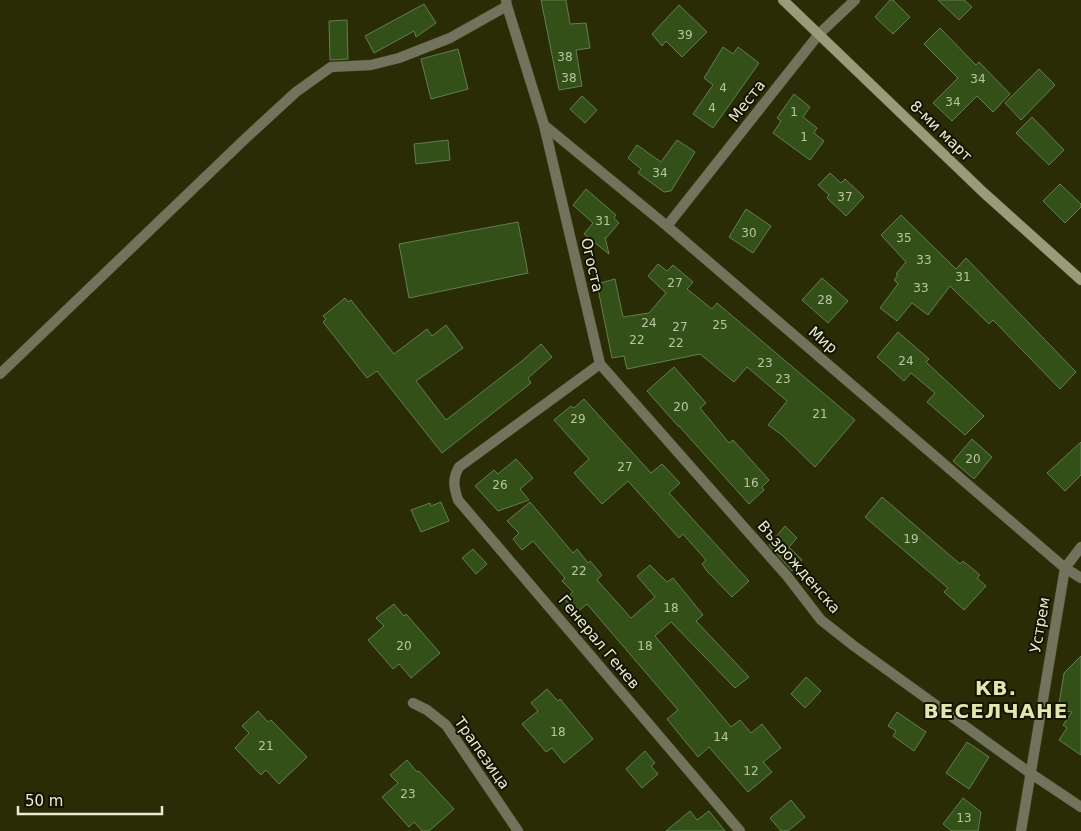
<svg xmlns="http://www.w3.org/2000/svg" width="1081" height="831" viewBox="0 0 1081 831" font-family="'DejaVu Sans',sans-serif">
  <style>
    .building { fill: #325017; stroke: #657e52 }
    .lines { fill: none; stroke-linecap: round; stroke-linejoin: round }
    .minor-casing { stroke: #454722; stroke-width: 11 }
    .secondary-casing { stroke: #454722; stroke-width: 11 }
    .minor { stroke: #71735d; stroke-width: 10 }
    .secondary { stroke: #999c7a; stroke-width: 10 }
    .labels { text-anchor: middle; stroke-width: 4; stroke-linejoin: round; paint-order: stroke }
    .number-label { font-size: 12px; fill: #bac5a2 }
    .street-label { font-size: 15px; fill: #e8ecd1; stroke: #131402 }
    .district-label { font-size: 20px; font-weight: bold; letter-spacing: 1px; fill: #e2e7b0; stroke: #131402 }
  </style>
  <rect width="100%" height="100%" fill="#2a2c05"/>
  <path class="building" d="M 541,0 L 566,0 L 570,24 L 586,23 L 590,48 L 576,50 L 582,86 L 559,90 Z
    M 890,0 L 893,0 L 910,17 L 893,34 L 875,17 Z
    M 938,0 L 964,0 L 972,7 L 959,20 Z
    M 424,4 L 436,23 L 416,37 L 414,31 L 374,53 L 365,36 Z
    M 679,5 L 707,32 L 682,57 L 666,41 L 662,46 L 652,34 Z
    M 347,20 L 348,59 L 330,60 L 329,21 Z
    M 940,28 L 976,65 L 979,62 L 1010,94 L 993,112 L 977,96 L 952,121 L 933,103 L 958,78 L 924,44 Z
    M 723,47 L 733,54 L 738,47 L 759,63 L 713,128 L 693,114 L 713,85 L 704,78 Z
    M 458,49 L 468,89 L 431,99 L 421,59 Z
    M 1039,69 L 1055,85 L 1021,120 L 1005,103 Z
    M 794,94 L 810,107 L 803,117 L 817,128 L 814,133 L 824,141 L 810,160 L 773,133 L 781,121 L 777,118 Z
    M 582,96 L 597,110 L 585,123 L 570,109 Z
    M 1032,117 L 1064,150 L 1049,165 L 1016,133 Z
    M 448,140 L 450,160 L 416,164 L 414,144 Z
    M 677,140 L 695,152 L 671,191 L 664,192 L 638,173 L 641,169 L 628,158 L 637,145 L 661,162 Z
    M 830,173 L 841,183 L 845,179 L 864,197 L 846,216 L 827,198 L 829,195 L 818,185 Z
    M 1060,184 L 1081,204 L 1081,207 L 1065,223 L 1043,201 Z
    M 586,189 L 616,215 L 614,218 L 619,223 L 606,238 L 605,237 L 609,254 L 584,234 L 593,223 L 573,205 Z
    M 746,209 L 771,226 L 753,253 L 729,237 Z
    M 901,215 L 956,269 L 966,258 L 1076,372 L 1060,389 L 993,320 L 989,324 L 950,286 L 928,315 L 912,303 L 897,321 L 880,308 L 898,284 L 894,280 L 898,275 L 896,274 L 906,262 L 881,235 Z
    M 518,222 L 528,273 L 409,298 L 399,244 Z
    M 658,264 L 667,271 L 673,265 L 693,282 L 687,289 L 712,309 L 717,303 L 855,420 L 815,467 L 782,435 L 768,425 L 787,401 L 747,367 L 734,382 L 700,354 L 627,369 L 624,356 L 612,358 L 597,284 L 615,279 L 623,317 L 649,313 L 666,293 L 648,276 Z
    M 822,278 L 848,301 L 828,323 L 802,300 Z
    M 345,298 L 348,302 L 351,300 L 394,354 L 427,329 L 432,336 L 446,325 L 463,348 L 416,381 L 446,420 L 522,361 L 541,344 L 552,357 L 528,378 L 531,383 L 442,453 L 377,371 L 367,378 L 323,322 L 326,319 L 323,316 Z
    M 898,332 L 929,359 L 926,362 L 984,416 L 965,435 L 927,402 L 935,393 L 911,373 L 904,381 L 877,357 Z
    M 674,367 L 706,403 L 700,408 L 729,443 L 733,440 L 769,480 L 762,487 L 764,490 L 749,504 L 679,426 L 678,426 L 647,391 Z
    M 584,399 L 651,473 L 662,464 L 680,483 L 669,493 L 749,581 L 732,597 L 707,571 L 702,564 L 706,560 L 683,534 L 679,538 L 628,481 L 602,504 L 574,473 L 589,459 L 554,420 L 571,406 L 574,408 Z
    M 972,439 L 992,457 L 974,479 L 953,461 Z
    M 1081,442 L 1081,475 L 1065,491 L 1047,473 Z
    M 516,459 L 533,478 L 520,489 L 529,500 L 498,511 L 475,486 L 494,470 L 498,474 Z
    M 882,497 L 960,564 L 963,561 L 980,575 L 977,578 L 986,586 L 964,610 L 944,592 L 948,588 L 865,517 Z
    M 441,502 L 449,521 L 421,532 L 411,510 L 430,503 L 431,506 Z
    M 530,502 L 573,553 L 577,549 L 588,563 L 590,561 L 602,575 L 597,580 L 631,618 L 655,597 L 637,576 L 650,565 L 667,582 L 673,578 L 703,615 L 696,621 L 749,677 L 735,688 L 671,622 L 655,636 L 731,727 L 740,720 L 751,733 L 762,724 L 781,748 L 763,762 L 772,772 L 748,792 L 709,747 L 698,757 L 667,719 L 678,710 L 587,604 L 576,613 L 564,599 L 573,592 L 562,581 L 565,578 L 533,541 L 522,550 L 513,539 L 519,533 L 507,521 Z
    M 785,526 L 797,538 L 789,547 L 802,560 L 792,571 L 769,545 Z
    M 473,549 L 487,564 L 476,574 L 462,558 Z
    M 394,604 L 404,616 L 406,614 L 440,653 L 411,678 L 399,664 L 393,669 L 368,640 L 384,626 L 376,618 Z
    M 1081,656 L 1081,755 L 1059,740 L 1067,728 L 1063,725 L 1072,712 L 1058,710 L 1064,673 Z
    M 806,677 L 821,691 L 805,708 L 791,694 Z
    M 547,689 L 558,701 L 560,699 L 593,739 L 564,763 L 552,748 L 546,752 L 522,724 L 538,711 L 531,703 Z
    M 258,711 L 268,722 L 271,720 L 307,757 L 279,784 L 266,770 L 261,775 L 235,748 L 249,733 L 242,726 Z
    M 897,712 L 926,732 L 914,751 L 893,736 L 896,731 L 888,726 Z
    M 967,742 L 989,757 L 969,789 L 946,773 Z
    M 645,751 L 655,763 L 651,766 L 658,774 L 642,788 L 626,769 Z
    M 407,760 L 417,772 L 419,771 L 454,809 L 429,831 L 422,831 L 414,822 L 409,827 L 382,797 L 398,783 L 390,775 Z
    M 963,798 L 981,812 L 978,831 L 951,831 L 943,824 Z
    M 791,800 L 805,817 L 788,831 L 781,831 L 770,818 Z
    M 690,811 L 697,820 L 709,811 L 725,831 L 666,831 Z"/>
  <g class="lines">
    <g class="minor-casing">
      <path id="minor" d="M 506,0 L 507,6 L 544,125 L 600,364 L 787,576 L 821,620 L 854,646 L 1030,773 L 1081,807
        M 544,125 L 667,226 L 1065,568 L 1081,578
        M 667,226 L 819,34 L 855,0
        M 600,364 L 459,467 C 452,479 454,488 458,500 L 740,831
        M 0,374 L 246,138 L 296,92 L 331,67 L 371,65 L 399,58 L 450,38 L 507,6
        M 413,703 L 427,710 L 446,725 L 518,831
        M 1021,831 L 1065,568 L 1081,547"/>
    </g>
    <g class="secondary-casing">
      <path id="secondary" d="M 783,0 L 983,192 L 1081,280"/>
    </g>
    <use href="#minor" class="minor"/>
    <use href="#secondary" class="secondary"/>
  </g>
  <g class="labels">
    <g class="number-label">
      <text x="685" y="39">39</text>
      <text x="565" y="61">38</text>
      <text x="569" y="82">38</text>
      <text x="978" y="83">34</text>
      <text x="723" y="92">4</text>
      <text x="953" y="106">34</text>
      <text x="712" y="112">4</text>
      <text x="794" y="116">1</text>
      <text x="804" y="141">1</text>
      <text x="660" y="177">34</text>
      <text x="845" y="201">37</text>
      <text x="603" y="225">31</text>
      <text x="749" y="237">30</text>
      <text x="904" y="242">35</text>
      <text x="924" y="264">33</text>
      <text x="963" y="281">31</text>
      <text x="675" y="287">27</text>
      <text x="921" y="292">33</text>
      <text x="825" y="304">28</text>
      <text x="649" y="327">24</text>
      <text x="720" y="329">25</text>
      <text x="680" y="331">27</text>
      <text x="637" y="344">22</text>
      <text x="676" y="347">22</text>
      <text x="906" y="365">24</text>
      <text x="765" y="367">23</text>
      <text x="783" y="383">23</text>
      <text x="681" y="411">20</text>
      <text x="820" y="418">21</text>
      <text x="578" y="423">29</text>
      <text x="973" y="463">20</text>
      <text x="625" y="471">27</text>
      <text x="751" y="487">16</text>
      <text x="500" y="489">26</text>
      <text x="911" y="543">19</text>
      <text x="579" y="575">22</text>
      <text x="671" y="612">18</text>
      <text x="404" y="650">20</text>
      <text x="645" y="650">18</text>
      <text x="558" y="736">18</text>
      <text x="721" y="741">14</text>
      <text x="266" y="750">21</text>
      <text x="751" y="775">12</text>
      <text x="408" y="798">23</text>
      <text x="964" y="822">13</text>
    </g>
    <g class="street-label">
      <text transform="translate(747 101) rotate(-52)" y="5">Места</text>
      <text transform="translate(941 131) rotate(44)" y="5">8-ми март</text>
      <text transform="translate(592 265) rotate(77)" y="5">Огоста</text>
      <text transform="translate(823 340) rotate(41)" y="5">Мир</text>
      <text transform="translate(799 567) rotate(49)" y="5">Възрожденска</text>
      <text transform="translate(1040 625) rotate(-80)" y="5">Устрем</text>
      <text transform="translate(599 642) rotate(50)" y="5">Генерал Генев</text>
      <text transform="translate(482 753) rotate(55)" y="5">Трапезица</text>
    </g>
    <g class="district-label">
      <text x="996" y="695">КВ.<tspan x="996" dy="23">ВЕСЕЛЧАНЕ</tspan></text>
    </g>
  </g>
  <path d="M18 806v8h144v-8" fill="none" stroke="#e8ecd1" stroke-width="2.5"/>
  <text x="25" y="806" font-size="15" fill="#e8ecd1" stroke="#131402" stroke-width="4" paint-order="stroke">50 m</text>
</svg>
